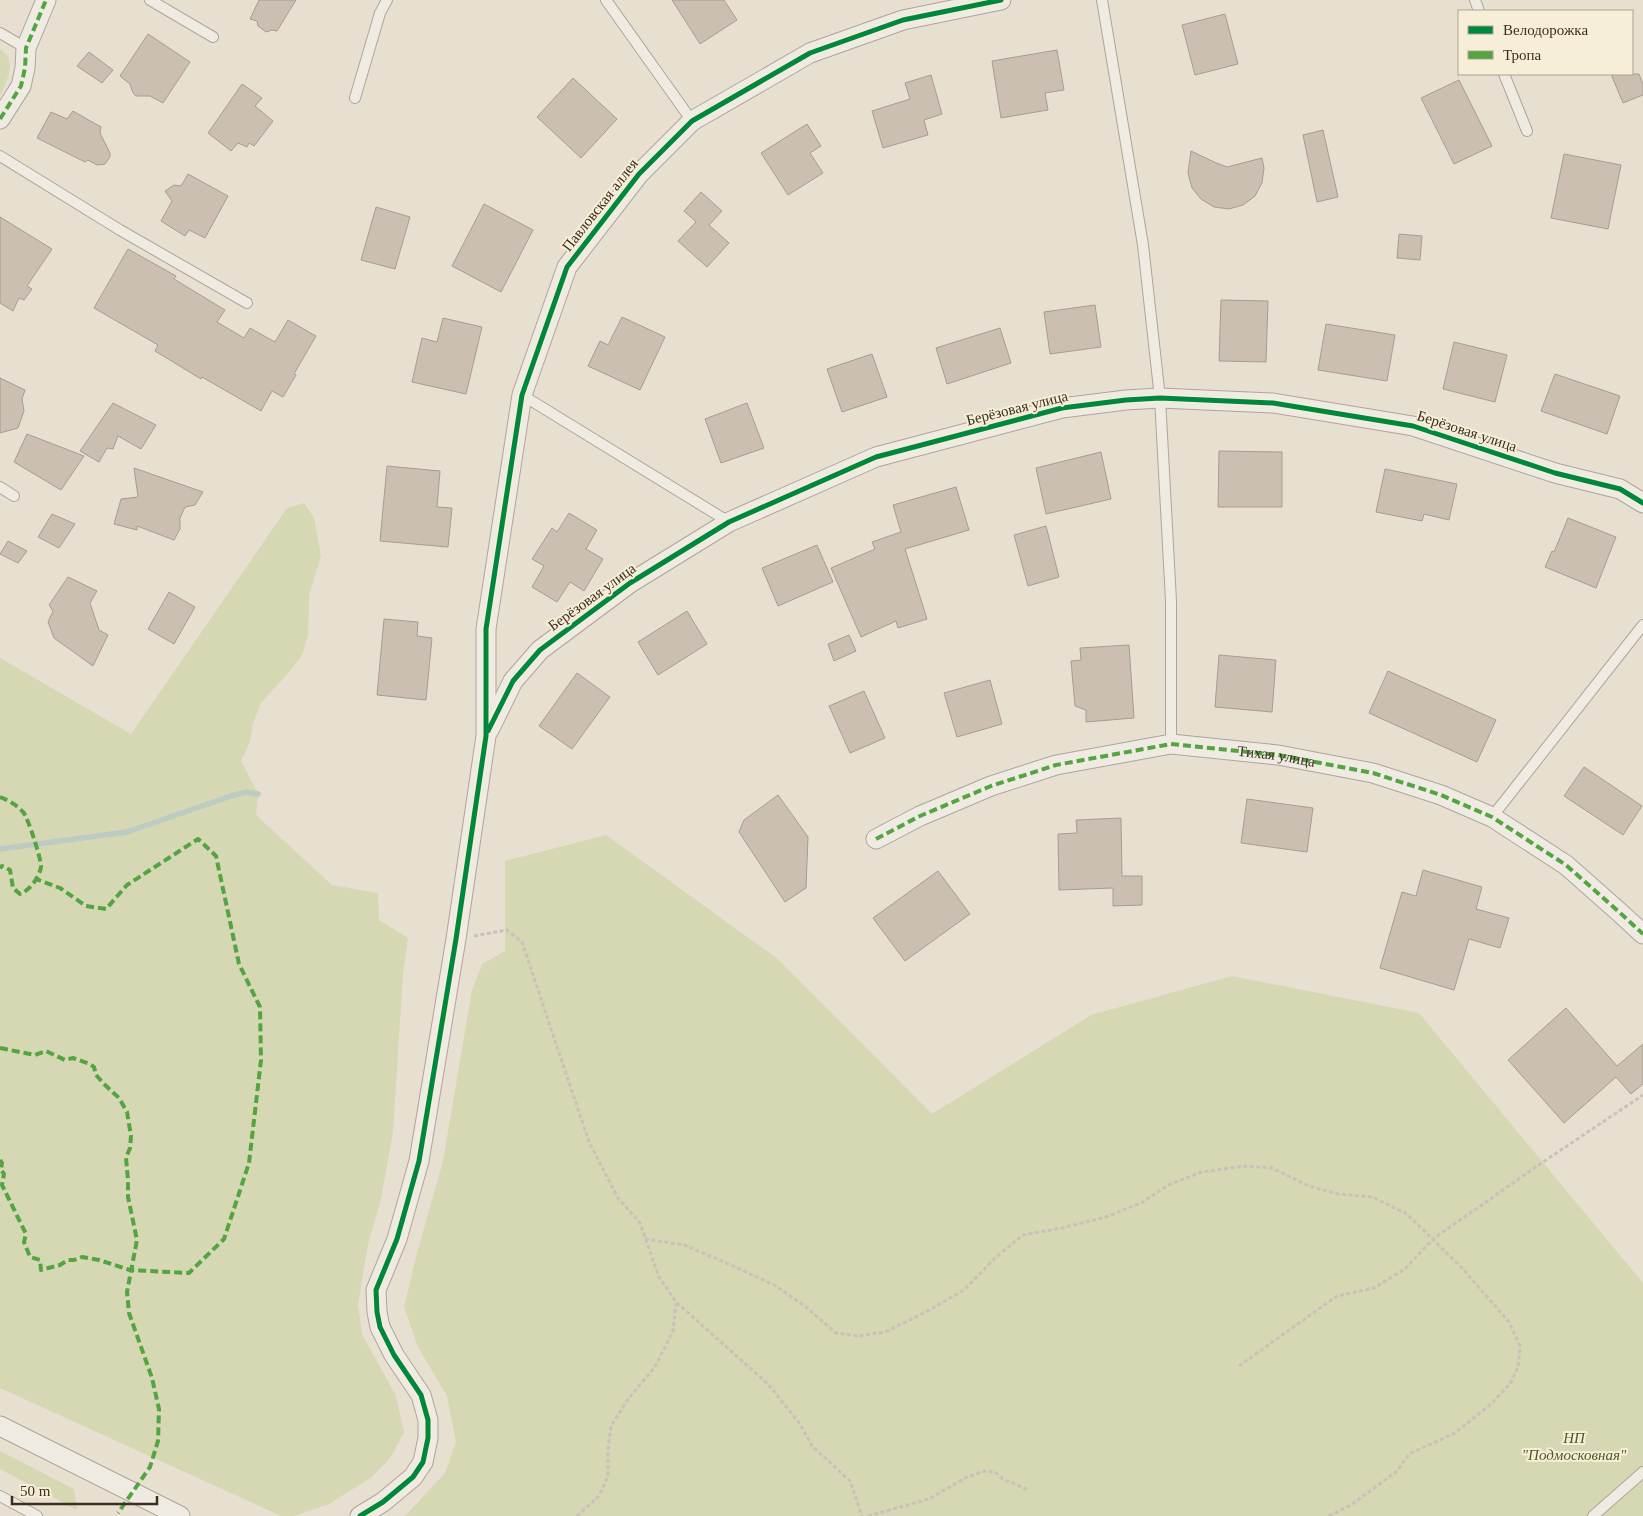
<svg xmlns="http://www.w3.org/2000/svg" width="1643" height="1516" viewBox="0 0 1643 1516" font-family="Georgia,serif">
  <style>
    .green { fill: #d6d7b3 }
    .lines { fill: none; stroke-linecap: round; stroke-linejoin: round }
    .stream { stroke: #bcccc2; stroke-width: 5.5 }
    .building { fill: #cbbfb2; stroke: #a89c90 }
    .lane-casing { stroke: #ada599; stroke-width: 12 }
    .street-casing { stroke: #ada599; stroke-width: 21 }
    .path { stroke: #c8c2b9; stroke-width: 3; stroke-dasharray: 4 2.5; stroke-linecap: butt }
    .lane { stroke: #efebe3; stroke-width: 10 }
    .street { stroke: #efebe3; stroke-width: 19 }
    .quiet { stroke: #54a441; stroke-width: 4; stroke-dasharray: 8 4; stroke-linecap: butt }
    .cycleway-casing { stroke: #f7eed8; stroke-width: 8 }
    .cycleway { stroke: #00873e; stroke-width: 5 }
    .labels { text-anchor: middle; stroke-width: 4; stroke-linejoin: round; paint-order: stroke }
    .street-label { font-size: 15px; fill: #3d2e20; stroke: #f7eed8 }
    .park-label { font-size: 15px; font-style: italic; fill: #4d5a26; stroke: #f7eed8 }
  </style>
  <rect width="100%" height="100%" fill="#e7e0d1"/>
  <path class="green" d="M 0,49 C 18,61 7,81 0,96 Z
    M 304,503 L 314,518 L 321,556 L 309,595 L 308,636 L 302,655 L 290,671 L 261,703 L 253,723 L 250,742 L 241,761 L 258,794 L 256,815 L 332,885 L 378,893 L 379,920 L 408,938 L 403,974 L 393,1132 L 381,1199 L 368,1244 L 358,1304 L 362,1334 L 396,1396 L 404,1432 L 391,1457 L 372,1477 L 329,1504 L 294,1516 L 281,1516 L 0,1388 L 0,658 L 131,734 L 287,508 Z
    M 606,835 L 778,959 L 932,1114 L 1091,1015 L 1232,976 L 1419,1013 L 1643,1283 L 1643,1516 L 405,1516 L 445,1473 L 456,1442 L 447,1396 L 418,1347 L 404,1307 L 417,1253 L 443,1161 L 472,990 L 482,964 L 505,951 L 505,861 Z
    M 0,1451 L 74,1489 L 77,1510 L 0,1469 Z"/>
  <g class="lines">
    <path class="stream" d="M 0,849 L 127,832 L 231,796 L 246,792 L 258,794"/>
  </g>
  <path class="building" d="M 259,0 L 296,0 L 277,31 L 272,30 L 266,32 L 258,26 L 257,21 L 250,19 Z
    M 672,0 L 724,0 L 737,20 L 700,44 Z
    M 1225,14 L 1238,64 L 1195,75 L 1182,25 Z
    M 148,34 L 190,62 L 163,103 L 150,96 L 136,96 L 133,93 L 130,84 L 120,76 Z
    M 1057,50 L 1064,90 L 1045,93 L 1048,110 L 1001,118 L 992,61 Z
    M 89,52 L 113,70 L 102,83 L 77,66 Z
    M 1611,74 L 1639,74 L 1643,84 L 1643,95 L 1623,103 Z
    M 931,75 L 942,114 L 924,120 L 928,135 L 883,148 L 872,111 L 910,99 L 905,83 Z
    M 573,78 L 617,119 L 581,158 L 537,117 Z
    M 1459,80 L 1492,146 L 1454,164 L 1421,98 Z
    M 242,84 L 262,98 L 255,106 L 273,121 L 254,146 L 249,143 L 247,147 L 238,143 L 231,151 L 208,133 Z
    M 73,111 L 101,127 L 100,133 L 110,153 L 110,157 L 105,164 L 97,165 L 88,160 L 85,162 L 37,138 L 51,112 L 67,119 Z
    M 807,124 L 821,146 L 810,153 L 823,173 L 788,195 L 761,153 Z
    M 1323,130 L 1338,197 L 1317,202 L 1303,135 Z
    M 1191,151 L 1214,162 L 1227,167 L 1262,158 L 1264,168 L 1262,183 L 1255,196 L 1243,205 L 1229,209 L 1214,207 L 1201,199 L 1192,188 L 1188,173 Z
    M 1564,154 L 1621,165 L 1608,229 L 1551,218 Z
    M 188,174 L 228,196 L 205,238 L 189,230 L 185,236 L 161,221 L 172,201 L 165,191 L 174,185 L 181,186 Z
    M 701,192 L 722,211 L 709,225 L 729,243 L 707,267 L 678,241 L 696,222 L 684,211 Z
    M 484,204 L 533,230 L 501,292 L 452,266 Z
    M 376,207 L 410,217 L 395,269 L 361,260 Z
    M 0,217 L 52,249 L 27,286 L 32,289 L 24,300 L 19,298 L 13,311 L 0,303 Z
    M 1399,234 L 1422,236 L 1420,260 L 1397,258 Z
    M 128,249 L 176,276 L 174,279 L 225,310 L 217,322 L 244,338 L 250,328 L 275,342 L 288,320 L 316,336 L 294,374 L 296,375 L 283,397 L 272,391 L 261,411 L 202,377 L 201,379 L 155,351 L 158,345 L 94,308 Z
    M 1221,300 L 1268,301 L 1266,362 L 1219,361 Z
    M 1095,305 L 1101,347 L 1050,354 L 1044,312 Z
    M 622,317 L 665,337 L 640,390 L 588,366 L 600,341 L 608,345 Z
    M 443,318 L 482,327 L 466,394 L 412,382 L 422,338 L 437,342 Z
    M 1326,324 L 1395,335 L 1387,381 L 1318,370 Z
    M 1000,328 L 1011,363 L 947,384 L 936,348 Z
    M 1454,342 L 1507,355 L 1495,402 L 1443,389 Z
    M 872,354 L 887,397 L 842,412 L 827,369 Z
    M 1555,374 L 1620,396 L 1607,434 L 1541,411 Z
    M 0,378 L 25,390 L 22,399 L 24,411 L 18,428 L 0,433 Z
    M 113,403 L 156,425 L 141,449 L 118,436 L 113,449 L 107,448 L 99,462 L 80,451 Z
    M 747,403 L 764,448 L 721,463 L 705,419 Z
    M 27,434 L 84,456 L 61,490 L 14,462 Z
    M 1219,451 L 1282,452 L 1282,507 L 1218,507 Z
    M 1101,452 L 1111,499 L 1046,514 L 1036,468 Z
    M 387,466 L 440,471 L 437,507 L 452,508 L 448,547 L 380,541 Z
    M 134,468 L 203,492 L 195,505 L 185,507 L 180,518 L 180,529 L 174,540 L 137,526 L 137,530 L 114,524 L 121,499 L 138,497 Z
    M 1385,469 L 1457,484 L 1449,520 L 1424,514 L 1422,521 L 1376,512 Z
    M 956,487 L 969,530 L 905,549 L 927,619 L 898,628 L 896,621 L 861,637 L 831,568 L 875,549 L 872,542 L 901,532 L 893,505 Z
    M 569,513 L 597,530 L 586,549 L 603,559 L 584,591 L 570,582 L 557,602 L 532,587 L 544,566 L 532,559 L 552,528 L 557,532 Z
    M 52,514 L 75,524 L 59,548 L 38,537 Z
    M 1568,518 L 1616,537 L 1596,588 L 1545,567 L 1552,551 L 1554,552 Z
    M 1046,526 L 1059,577 L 1028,586 L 1014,535 Z
    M 8,541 L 27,551 L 18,563 L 0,554 Z
    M 817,545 L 833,582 L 778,606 L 762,568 Z
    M 68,577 L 97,591 L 90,603 L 99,630 L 108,635 L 93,666 L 54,638 L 48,622 L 53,611 L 49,605 Z
    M 169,592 L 195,607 L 174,644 L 148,629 Z
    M 687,611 L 707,644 L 658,675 L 638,642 Z
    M 384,619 L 418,622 L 417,636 L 432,638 L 426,700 L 377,695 Z
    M 849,635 L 856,651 L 834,661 L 828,644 Z
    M 1129,645 L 1134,718 L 1086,722 L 1086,710 L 1075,706 L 1071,661 L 1081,660 L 1080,648 Z
    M 1219,655 L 1276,660 L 1272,712 L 1215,707 Z
    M 1388,671 L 1496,720 L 1477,762 L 1369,713 Z
    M 577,673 L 610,697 L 572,749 L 539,726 Z
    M 990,680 L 1002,724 L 957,737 L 944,693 Z
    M 864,691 L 885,738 L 850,753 L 829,706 Z
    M 1584,767 L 1642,806 L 1623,835 L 1564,796 Z
    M 778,795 L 808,837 L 806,888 L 785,902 L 739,832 L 744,820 Z
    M 1247,799 L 1313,808 L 1307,852 L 1241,843 Z
    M 1121,818 L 1122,876 L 1142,876 L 1142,905 L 1113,906 L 1113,888 L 1059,890 L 1058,834 L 1077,833 L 1076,820 Z
    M 1423,870 L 1482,887 L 1476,909 L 1509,918 L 1500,948 L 1469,939 L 1454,990 L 1380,968 L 1402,892 L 1416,896 Z
    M 938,871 L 970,914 L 905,961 L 873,918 Z
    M 1566,1008 L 1617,1066 L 1643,1044 L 1643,1084 L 1631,1094 L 1616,1077 L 1564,1123 L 1508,1060 Z"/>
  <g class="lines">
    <g class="lane-casing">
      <path id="lane" d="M 150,0 L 213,37
        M 606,0 L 692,121
        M 1102,0 L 1143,245 L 1160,398 L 1171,601 L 1171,744
        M 1475,0 L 1479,11
        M 0,33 L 26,48
        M 1504,74 L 1527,131
        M 355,98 L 380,13 L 387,0
        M 0,156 L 120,230 L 247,303
        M 522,395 L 729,522
        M 0,487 L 14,496
        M 1492,817 L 1643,625
        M 0,1496 L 37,1516
        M 1593,1516 L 1643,1472"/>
    </g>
    <g class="street-casing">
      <g id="street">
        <path d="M 0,119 L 21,86 L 25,68 L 26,48 L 46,0"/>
        <path d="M 489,730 L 513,681 L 540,650 L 630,583 L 729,522 L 876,457 L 1062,408 L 1126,400 L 1160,398 L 1273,403 L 1413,426 L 1555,473 L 1620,489 L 1643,503"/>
        <path id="s1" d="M 876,839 L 920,816 L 991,786 L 1056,765 L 1171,744 L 1278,755 L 1373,773 L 1441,795 L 1492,817 L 1566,865 L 1618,911 L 1643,934"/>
        <path d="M 0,1426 L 180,1516"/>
        <path d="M 360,1516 L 383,1502 L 413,1477 L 423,1462 L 428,1438 L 428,1420 L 421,1395 L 394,1355 L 380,1327 L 377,1312 L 376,1290 L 397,1239 L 419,1161 L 456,939 L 486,736 L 486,629 L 522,395 L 567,267 L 639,174 L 692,121 L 810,53 L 903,20 L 1001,0"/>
      </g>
    </g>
    <path class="path" d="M 474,936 L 507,930 L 522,942 L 589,1142 L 618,1198 L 640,1223 L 659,1277 L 676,1302 L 768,1384 L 800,1424 L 812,1446 L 850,1481 L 862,1516
      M 645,1239 L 684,1245 L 731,1265 L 776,1286 L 806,1307 L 836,1333 L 858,1336 L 885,1332 L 926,1312 L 964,1290 L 995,1258 L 1023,1235 L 1062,1228 L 1106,1217 L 1143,1202 L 1168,1185 L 1202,1172 L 1245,1166 L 1272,1168 L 1309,1186 L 1339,1194 L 1372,1197 L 1407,1214 L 1462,1268 L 1509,1322 L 1520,1346 L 1518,1367 L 1510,1384 L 1491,1404 L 1455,1433 L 1409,1454 L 1397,1471 L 1351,1505 L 1329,1516
      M 1239,1366 L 1337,1296 L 1374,1288 L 1405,1269 L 1433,1239 L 1543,1162 L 1643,1095
      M 577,1516 L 599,1496 L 608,1476 L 608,1450 L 611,1426 L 628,1399 L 655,1367 L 673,1331 L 676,1303
      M 868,1516 L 929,1499 L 967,1477 L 985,1471 L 995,1472 L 1003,1479 L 1029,1490"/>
    <use href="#lane" class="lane"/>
    <use href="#street" class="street"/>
    <path class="quiet" d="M 0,119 L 21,86 L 25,68 L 26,48 L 46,0
      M 0,797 C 8,800 17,805 23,812 C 28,817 42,862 41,867 C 39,878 30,890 20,894 L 13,888 L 10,870 L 2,866 L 0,868
      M 876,839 L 920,816 L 991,786 L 1056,765 L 1171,744 L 1278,755 L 1373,773 L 1441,795 L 1492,817 L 1566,865 L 1618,911 L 1643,934
      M 0,1048 L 35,1055 L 46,1051 L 65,1060 L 73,1058 L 90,1064 L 94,1067 L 96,1075 L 104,1084 L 119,1098 L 127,1112 L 131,1136 L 130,1148 L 126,1158 L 128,1180 L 128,1197 L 137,1240 L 127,1292 L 129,1313 L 152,1378 L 159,1409 L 158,1441 L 150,1467 L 118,1513
      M 0,1160 L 2,1163 L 1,1170 L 4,1174 L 2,1185 L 26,1234 L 24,1242 L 30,1257 L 40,1260 L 41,1270 L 60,1265 L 68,1260 L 74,1260 L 82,1257 L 99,1260 L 130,1270 L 189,1273 L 224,1239 L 249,1163 L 261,1060 L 260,1007 L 239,964 L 216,856 L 198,839 L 127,885 L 106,909 L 86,906 L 60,888 L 36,879"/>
    <g class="cycleway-casing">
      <path id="cycleway" d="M 488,731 L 513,681 L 540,650 L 630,583 L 729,522 L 876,457 L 1062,408 L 1126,400 L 1160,398 L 1273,403 L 1413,426 L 1555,473 L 1620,489 L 1643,503
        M 360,1516 L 383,1502 L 413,1477 L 423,1462 L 428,1438 L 428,1420 L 421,1395 L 394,1355 L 380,1327 L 377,1312 L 376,1290 L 397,1239 L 419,1161 L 456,939 L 486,736 L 486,629 L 522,395 L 567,267 L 639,174 L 692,121 L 810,53 L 903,20 L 1001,0"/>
    </g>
    <use href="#cycleway" class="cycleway"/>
  </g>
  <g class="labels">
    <g class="street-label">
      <text transform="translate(600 205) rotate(-52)" y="5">Павловская аллея</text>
      <text transform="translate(1017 408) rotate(-14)" y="5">Берёзовая улица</text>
      <text transform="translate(1467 431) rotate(18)" y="5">Берёзовая улица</text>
      <text transform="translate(592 597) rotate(-36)" y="5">Берёзовая улица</text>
      <text dy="5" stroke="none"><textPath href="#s1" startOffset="418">Тихая улица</textPath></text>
    </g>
    <g class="park-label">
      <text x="1574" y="1443">НП<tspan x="1574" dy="17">"Подмосковная"</tspan></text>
    </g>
  </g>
  <rect x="1458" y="10" width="175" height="65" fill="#f7eed8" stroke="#ada18e"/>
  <rect x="1468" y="26" width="25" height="8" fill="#00873e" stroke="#ada18e"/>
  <text x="1503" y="35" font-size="15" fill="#3d2e20">Велодорожка</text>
  <rect x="1468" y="51" width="25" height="8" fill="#54a441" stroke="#ada18e"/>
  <text x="1503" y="60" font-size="15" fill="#3d2e20">Тропа</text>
  <path d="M12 1496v8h145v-8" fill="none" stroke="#3d2e20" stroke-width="2.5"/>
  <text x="20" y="1496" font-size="15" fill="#3d2e20" stroke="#f7eed8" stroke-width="4" paint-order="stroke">50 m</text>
</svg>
